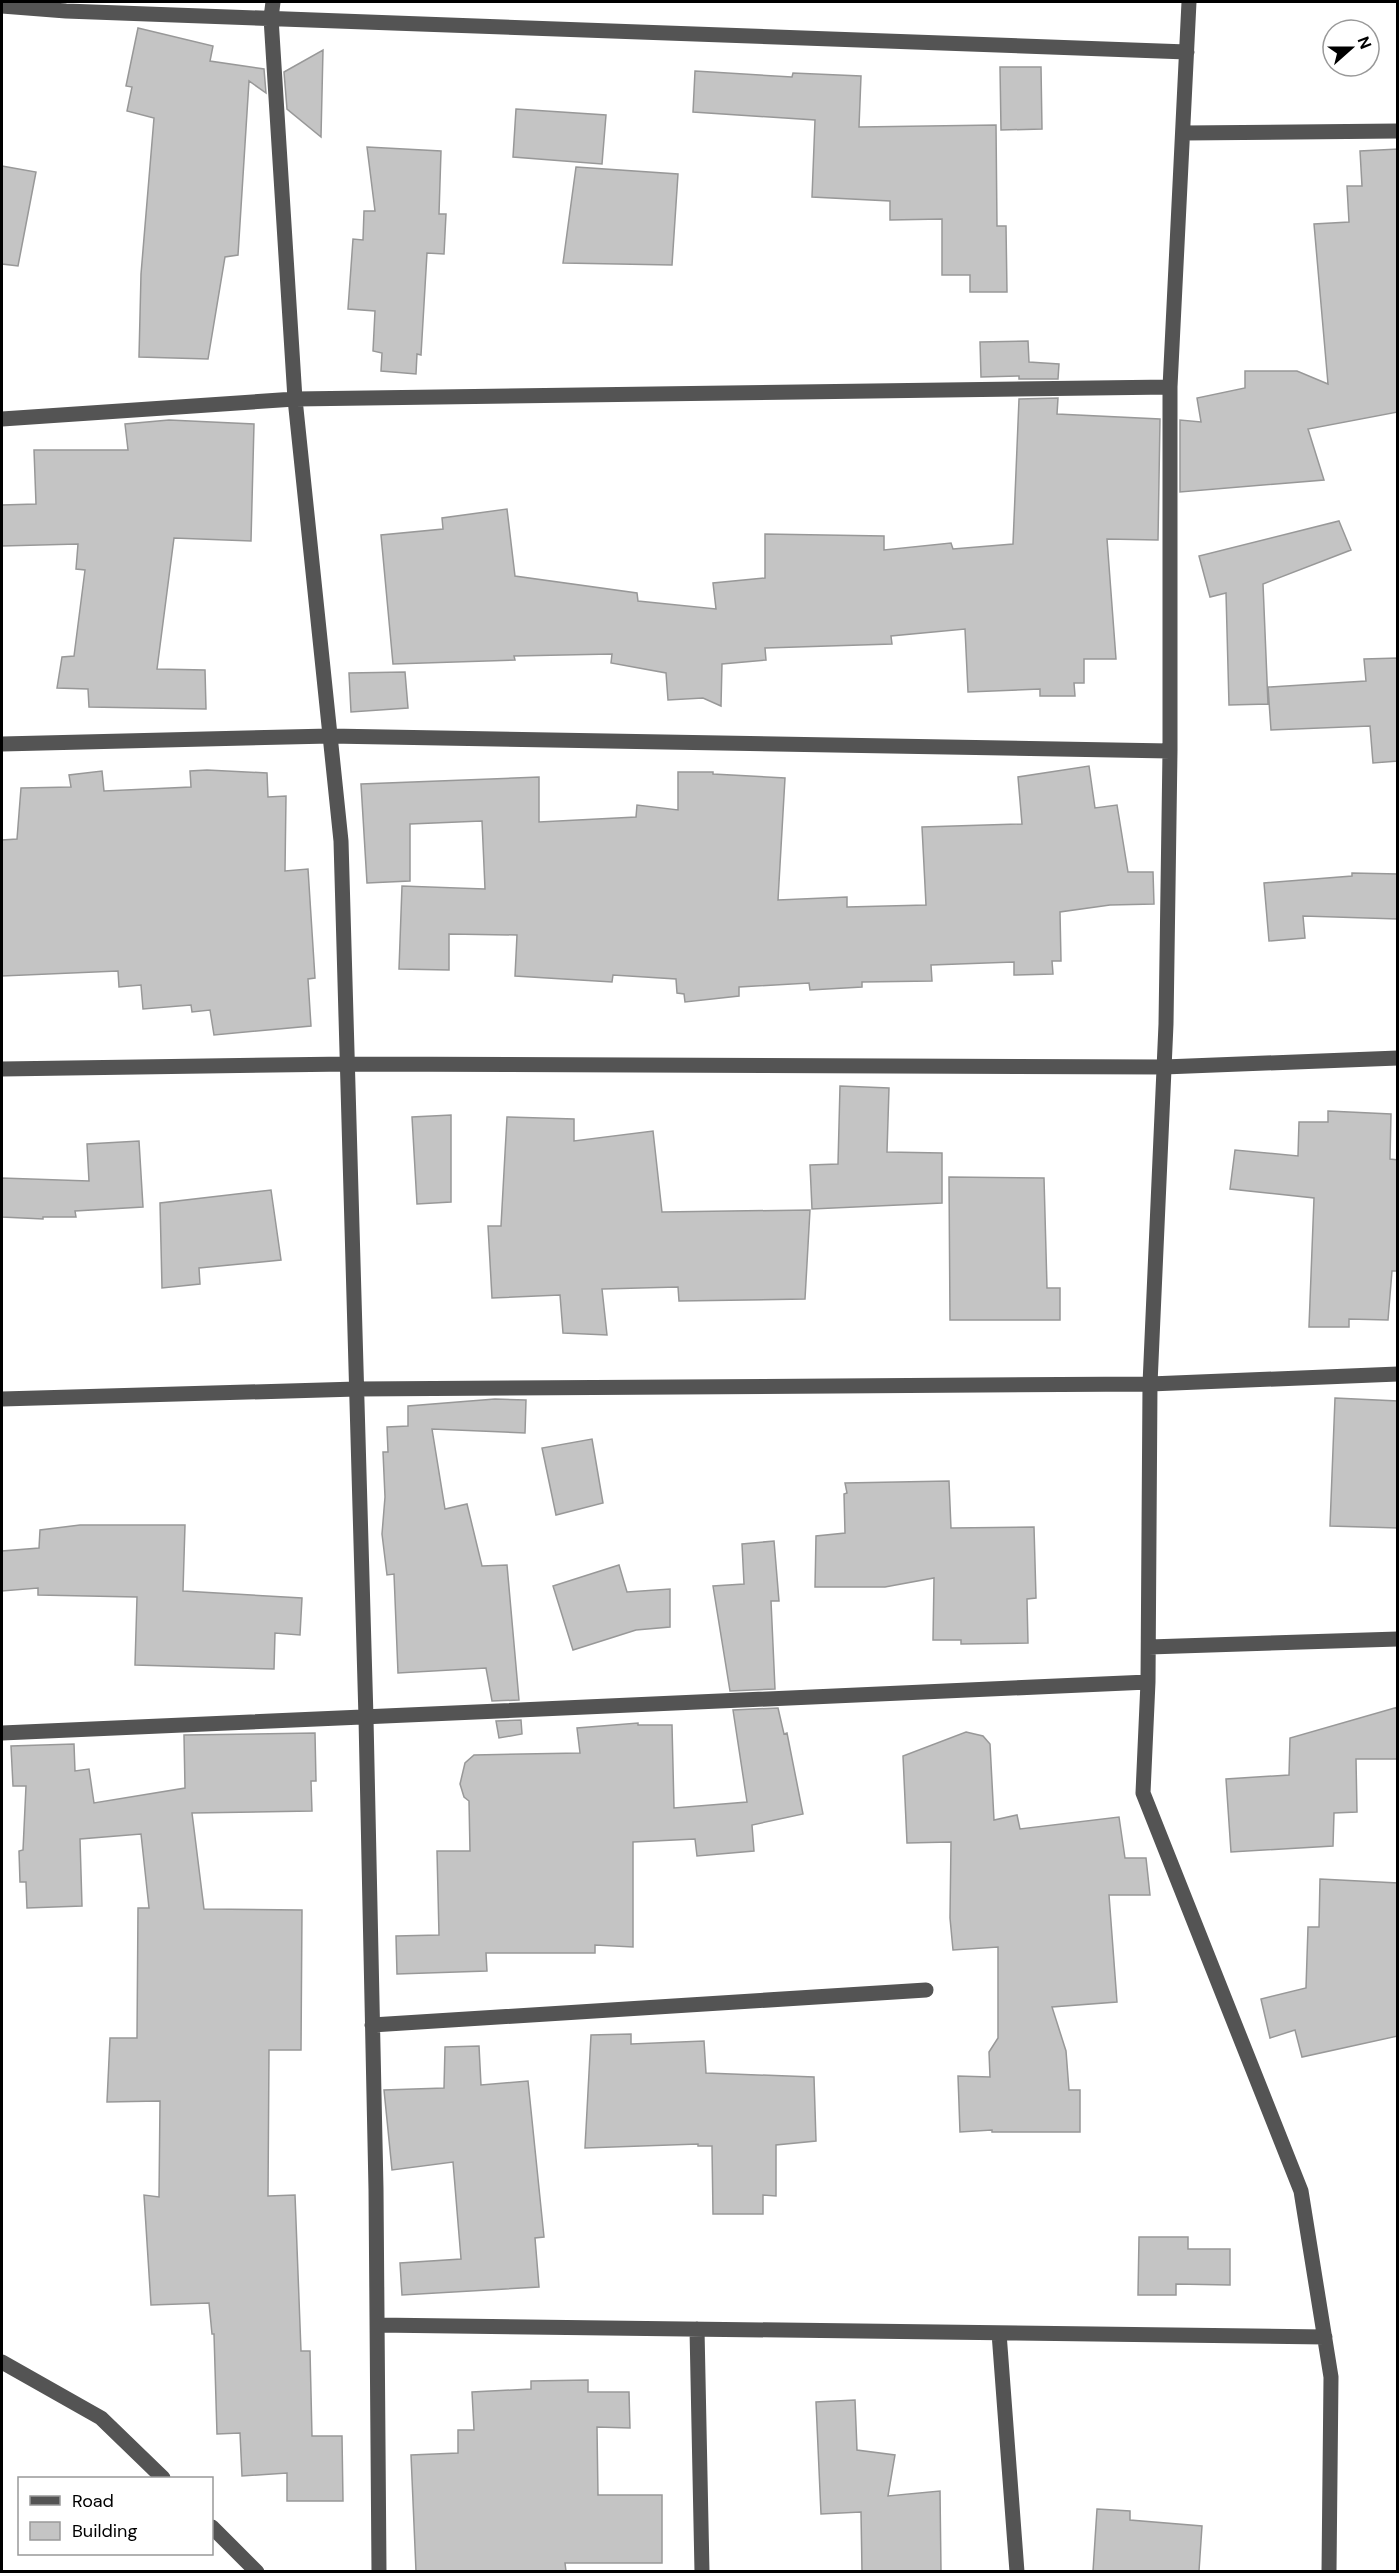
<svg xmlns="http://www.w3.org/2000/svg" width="1399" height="2573" viewBox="0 0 1399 2573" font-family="'DM Sans',sans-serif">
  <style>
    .building { fill: #c4c4c4; stroke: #989898; stroke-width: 1.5 }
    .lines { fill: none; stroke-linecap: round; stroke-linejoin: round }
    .minor { stroke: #545454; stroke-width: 15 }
  </style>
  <rect width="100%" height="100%" fill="#fff"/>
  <path class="building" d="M 138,28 L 213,46 L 210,61 L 264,69 L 266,93 L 249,81 L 238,255 L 225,257 L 208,359 L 139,357 L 141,274 L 154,118 L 127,111 L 132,87 L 126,86 Z
    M 323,50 L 321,137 L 287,109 L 284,72 Z
    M 1000,67 L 1041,67 L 1042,129 L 1001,130 Z
    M 695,71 L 792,77 L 793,73 L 861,76 L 859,127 L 996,125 L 997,226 L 1006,226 L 1007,292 L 970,292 L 970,275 L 942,275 L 942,219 L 890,220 L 890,201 L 812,197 L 815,120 L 693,112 Z
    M 516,109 L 606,115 L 602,164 L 513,157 Z
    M 367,147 L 441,151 L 439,214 L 446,214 L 444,254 L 427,253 L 421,355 L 417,354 L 416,374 L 381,371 L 382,353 L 373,351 L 375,311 L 348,309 L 353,239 L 363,240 L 364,211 L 375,211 Z
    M 1398,149 L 1398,412 L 1308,429 L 1324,480 L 1180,492 L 1180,420 L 1201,422 L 1197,398 L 1245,388 L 1245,371 L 1297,371 L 1328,384 L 1314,224 L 1349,222 L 1347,186 L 1362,186 L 1360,151 Z
    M 2,166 L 36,172 L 18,266 L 2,264 Z
    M 576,167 L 678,174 L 672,265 L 563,263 Z
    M 1028,341 L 1029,362 L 1059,364 L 1058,379 L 1019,379 L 1019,376 L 981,377 L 980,342 Z
    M 1058,398 L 1057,414 L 1160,419 L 1158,540 L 1107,539 L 1116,659 L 1084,659 L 1084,683 L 1074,683 L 1075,696 L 1040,696 L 1040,689 L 968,692 L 965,629 L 891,636 L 892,644 L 765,648 L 766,660 L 722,664 L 721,706 L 703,698 L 668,700 L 666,673 L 611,663 L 612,654 L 514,656 L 515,660 L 393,664 L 381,535 L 443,529 L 442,518 L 507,509 L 515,576 L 637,593 L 638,601 L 716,609 L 713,583 L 765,578 L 765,534 L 884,536 L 884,550 L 951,543 L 953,549 L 1013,544 L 1019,399 Z
    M 169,420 L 254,424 L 251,541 L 174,538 L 157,669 L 205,670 L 206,709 L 89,707 L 88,689 L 57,688 L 62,657 L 74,656 L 85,570 L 76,569 L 78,544 L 2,546 L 2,505 L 36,504 L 34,450 L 128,450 L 125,424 Z
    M 1339,521 L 1351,550 L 1263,584 L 1268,704 L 1229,705 L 1226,593 L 1210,597 L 1199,556 Z
    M 1398,658 L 1398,761 L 1373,763 L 1370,726 L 1271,730 L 1268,687 L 1366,681 L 1364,659 Z
    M 405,672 L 408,708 L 351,712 L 349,673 Z
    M 1089,766 L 1095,808 L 1117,805 L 1128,872 L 1153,872 L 1154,904 L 1110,905 L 1060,912 L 1061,961 L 1052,961 L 1053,974 L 1014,975 L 1014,962 L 931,965 L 932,981 L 862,982 L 862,987 L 810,990 L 809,983 L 739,987 L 739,996 L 685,1002 L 684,994 L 677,993 L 676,979 L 613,975 L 612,982 L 515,976 L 517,935 L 449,934 L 449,970 L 399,969 L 402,886 L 485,889 L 482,821 L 410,824 L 410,881 L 367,883 L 361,784 L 539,777 L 539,822 L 636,817 L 637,805 L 678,810 L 678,772 L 713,772 L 713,774 L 785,778 L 778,900 L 847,897 L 847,907 L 926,905 L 922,827 L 1022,824 L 1018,777 Z
    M 207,770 L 267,773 L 268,797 L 286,796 L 285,871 L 308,869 L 315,978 L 308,979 L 311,1026 L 214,1035 L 210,1010 L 192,1012 L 191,1005 L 143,1009 L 141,985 L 119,987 L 118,971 L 2,976 L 2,840 L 17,839 L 21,788 L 71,787 L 69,775 L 102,771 L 104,791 L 191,787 L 190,771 Z
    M 1352,873 L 1398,874 L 1398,919 L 1303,916 L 1305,938 L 1269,941 L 1264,883 L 1352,876 Z
    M 840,1086 L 889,1088 L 887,1152 L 942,1153 L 942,1203 L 812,1209 L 810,1165 L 838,1164 Z
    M 1328,1111 L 1391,1114 L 1390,1159 L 1398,1160 L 1398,1271 L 1392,1271 L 1388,1320 L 1349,1319 L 1349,1327 L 1309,1327 L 1314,1198 L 1230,1189 L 1235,1150 L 1298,1156 L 1299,1122 L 1328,1122 Z
    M 451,1115 L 451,1202 L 417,1204 L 412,1117 Z
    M 507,1117 L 574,1119 L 574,1141 L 653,1131 L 662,1212 L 810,1210 L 805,1299 L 679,1301 L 678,1287 L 602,1289 L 607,1335 L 563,1333 L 560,1295 L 492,1298 L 488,1226 L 501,1226 Z
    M 139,1141 L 143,1207 L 75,1211 L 76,1217 L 43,1217 L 43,1219 L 2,1217 L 2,1178 L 89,1181 L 87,1144 Z
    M 949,1177 L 1044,1178 L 1047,1288 L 1060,1288 L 1060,1320 L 950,1320 Z
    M 271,1190 L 281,1260 L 199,1268 L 200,1284 L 162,1288 L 160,1203 Z
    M 1335,1398 L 1398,1401 L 1398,1528 L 1330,1526 Z
    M 495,1399 L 526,1400 L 525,1433 L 432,1429 L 445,1509 L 467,1504 L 482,1566 L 507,1565 L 519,1700 L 492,1701 L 486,1668 L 398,1673 L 394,1574 L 387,1575 L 382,1534 L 385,1497 L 383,1452 L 388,1452 L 387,1427 L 408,1426 L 408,1406 Z
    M 592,1439 L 603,1503 L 556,1515 L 542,1448 Z
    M 949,1481 L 951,1528 L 1034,1527 L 1036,1598 L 1027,1599 L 1028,1643 L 961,1644 L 961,1640 L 933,1640 L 934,1578 L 885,1587 L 815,1587 L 816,1536 L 845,1533 L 844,1494 L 847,1493 L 845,1483 Z
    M 80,1525 L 185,1525 L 183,1591 L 302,1598 L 300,1635 L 275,1633 L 274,1669 L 135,1665 L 137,1597 L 38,1595 L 38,1588 L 2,1591 L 2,1551 L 39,1548 L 40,1530 Z
    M 774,1541 L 779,1601 L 771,1601 L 775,1689 L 730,1691 L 713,1586 L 744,1584 L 742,1544 Z
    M 619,1565 L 627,1592 L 670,1589 L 670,1627 L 636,1630 L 573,1650 L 553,1586 Z
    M 1398,1707 L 1398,1759 L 1356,1759 L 1357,1812 L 1334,1813 L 1333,1846 L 1231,1852 L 1226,1779 L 1289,1775 L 1290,1738 Z
    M 778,1708 L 784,1734 L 787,1733 L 803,1814 L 752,1825 L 754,1851 L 697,1856 L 695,1839 L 633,1842 L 633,1947 L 595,1945 L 595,1953 L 486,1953 L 487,1971 L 397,1974 L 396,1936 L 439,1935 L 437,1851 L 470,1851 L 469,1801 L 464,1797 L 460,1784 L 465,1763 L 474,1755 L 580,1753 L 577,1728 L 638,1723 L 638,1725 L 672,1725 L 674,1808 L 747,1802 L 733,1710 Z
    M 521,1720 L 522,1734 L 499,1738 L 496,1721 Z
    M 966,1732 L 983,1736 L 990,1744 L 994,1820 L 1017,1815 L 1020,1829 L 1119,1817 L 1125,1858 L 1146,1858 L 1150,1895 L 1109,1895 L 1117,2002 L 1052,2007 L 1066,2051 L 1069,2090 L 1080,2090 L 1080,2132 L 992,2132 L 992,2130 L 960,2132 L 958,2076 L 990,2077 L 989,2052 L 998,2038 L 998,1947 L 953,1950 L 950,1918 L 951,1842 L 907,1843 L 903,1756 Z
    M 315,1733 L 316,1781 L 311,1781 L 312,1811 L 192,1813 L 204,1909 L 302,1910 L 301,2050 L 269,2050 L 268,2196 L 295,2195 L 301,2351 L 310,2351 L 312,2436 L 342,2436 L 343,2501 L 287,2501 L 287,2473 L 242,2476 L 240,2433 L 217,2434 L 214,2334 L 212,2334 L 209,2303 L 151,2305 L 144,2195 L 159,2197 L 160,2101 L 107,2102 L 110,2038 L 137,2038 L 138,1908 L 149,1908 L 141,1834 L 80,1839 L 82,1906 L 27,1908 L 26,1882 L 20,1882 L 19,1851 L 23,1850 L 26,1786 L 13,1786 L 11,1746 L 74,1744 L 75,1771 L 89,1769 L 94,1803 L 185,1788 L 184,1735 Z
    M 1320,1879 L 1398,1883 L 1398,2036 L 1302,2057 L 1295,2030 L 1270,2038 L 1261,1999 L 1306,1988 L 1308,1927 L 1319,1927 Z
    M 631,2034 L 631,2044 L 704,2041 L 706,2073 L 814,2077 L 816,2141 L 776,2145 L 776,2196 L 763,2195 L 763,2214 L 713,2214 L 712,2146 L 698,2146 L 698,2144 L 585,2148 L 591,2035 Z
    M 479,2046 L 481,2085 L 528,2081 L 544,2237 L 535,2238 L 539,2287 L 402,2295 L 400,2263 L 461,2259 L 453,2162 L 392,2170 L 384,2090 L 444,2088 L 445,2047 Z
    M 1139,2237 L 1188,2237 L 1188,2249 L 1230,2249 L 1230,2285 L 1176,2284 L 1176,2295 L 1138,2295 Z
    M 588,2380 L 588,2392 L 629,2392 L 630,2428 L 597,2427 L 598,2495 L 662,2495 L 662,2563 L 565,2563 L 566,2571 L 416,2571 L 411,2455 L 458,2453 L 458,2430 L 474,2430 L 472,2392 L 531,2389 L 531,2381 Z
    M 855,2400 L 857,2450 L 895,2455 L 888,2496 L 940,2491 L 941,2571 L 862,2571 L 861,2512 L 821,2514 L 816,2402 Z
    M 1097,2509 L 1130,2511 L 1130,2520 L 1202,2526 L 1199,2571 L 1093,2571 Z"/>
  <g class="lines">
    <path class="minor" d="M 273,2 L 271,18 L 295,399 L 341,841 L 366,1718 L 376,2189 L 379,2572
      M 1189,2 L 1170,387 L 1170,751 L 1166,1024 L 1150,1384 L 1148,1682 L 1143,1793 L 1301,2191 L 1331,2377 L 1329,2572
      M 2,6 L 66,11 L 1187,52
      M 1184,133 L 1398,131
      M 2,419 L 295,399 L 1170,387
      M 2,744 L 330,736 L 1170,751
      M 2,1069 L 348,1064 L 1164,1067 L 1398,1058
      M 2,1399 L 357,1389 L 1150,1384 L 1398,1374
      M 1149,1647 L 1398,1639
      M 2,1733 L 1148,1682
      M 372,2025 L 926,1990
      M 377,2325 L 1325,2337
      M 697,2329 L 702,2572
      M 999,2333 L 1017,2572
      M 2,2362 L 101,2418 L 163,2478
      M 212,2527 L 257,2572"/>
  </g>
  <rect width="1399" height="2573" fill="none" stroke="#000000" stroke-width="6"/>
  <rect x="18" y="2477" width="195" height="78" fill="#ffffff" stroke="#999999" stroke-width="1.5"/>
  <rect x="30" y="2496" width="30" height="9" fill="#545454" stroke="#999999" stroke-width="1.5"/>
  <text x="72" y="2507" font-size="18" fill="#000000">Road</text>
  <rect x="30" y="2522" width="30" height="18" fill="#c4c4c4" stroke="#999999" stroke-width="1.5"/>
  <text x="72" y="2537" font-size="18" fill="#000000">Building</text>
  <g transform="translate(1351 48) rotate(69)"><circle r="28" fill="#ffffff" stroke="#999999" stroke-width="1.5"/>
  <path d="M0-4.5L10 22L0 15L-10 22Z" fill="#000000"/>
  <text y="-9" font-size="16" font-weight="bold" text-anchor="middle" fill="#000000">N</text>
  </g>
</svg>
